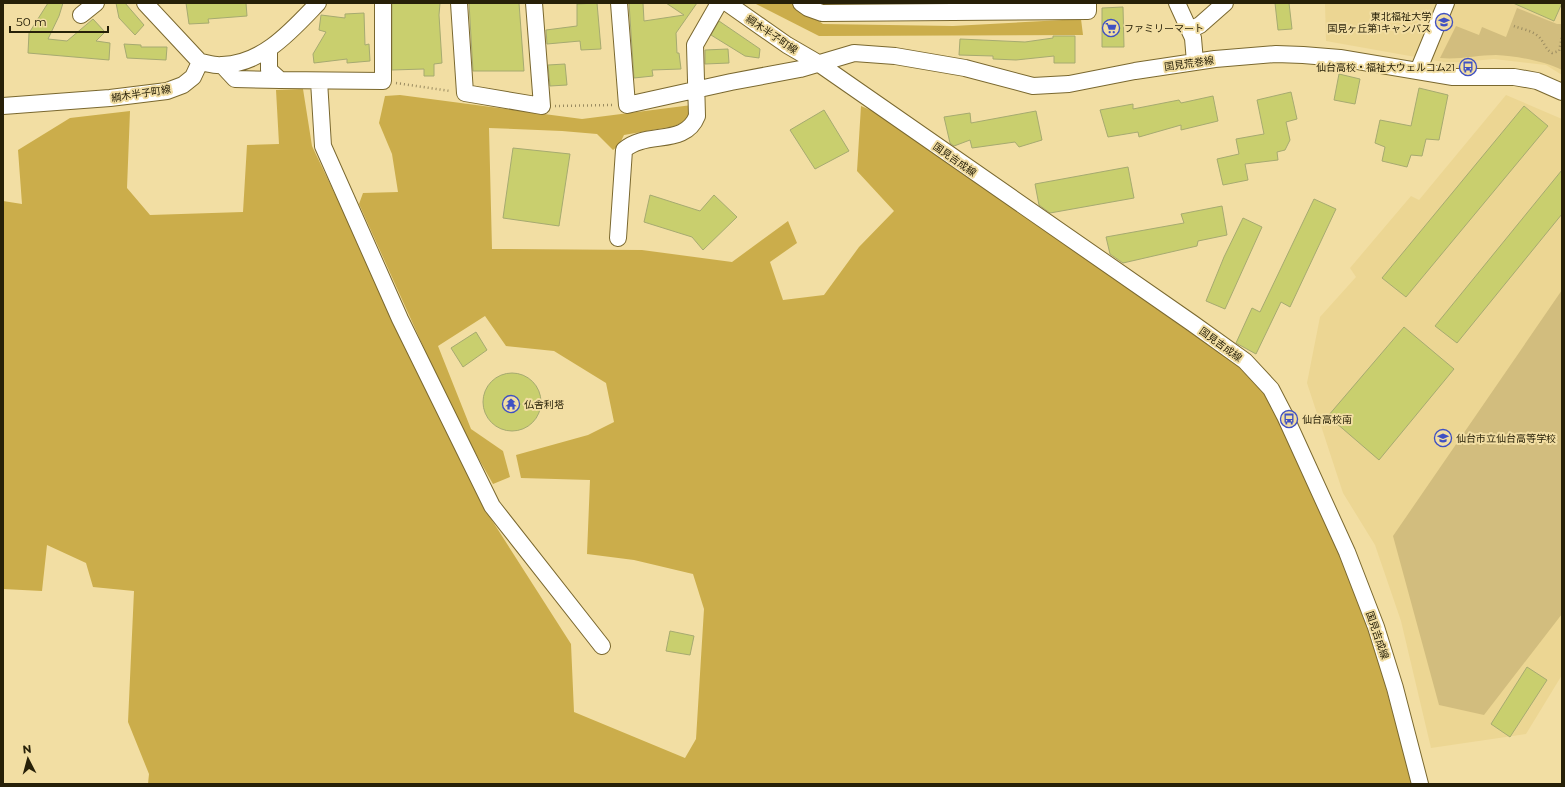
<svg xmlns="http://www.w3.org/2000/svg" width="1565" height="787" viewBox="0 0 1565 787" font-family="Montserrat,'Noto Sans JP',sans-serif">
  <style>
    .built { fill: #ecd693 }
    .green { fill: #d2bd7e }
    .forest { fill: #cbad4b }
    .building { fill: #c9cf6e; stroke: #a6aa70 }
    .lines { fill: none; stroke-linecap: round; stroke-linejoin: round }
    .minor-casing { stroke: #7a682f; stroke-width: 18 }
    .path { stroke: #9a8b60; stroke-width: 2.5; stroke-dasharray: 1 3; stroke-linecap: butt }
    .minor { stroke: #fff; stroke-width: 16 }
    .labels { text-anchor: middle; stroke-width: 4; stroke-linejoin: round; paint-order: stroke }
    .poi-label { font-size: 10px; fill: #272008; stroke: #f2dea3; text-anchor: start }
    .street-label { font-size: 10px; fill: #272008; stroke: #f2dea3 }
  </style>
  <rect width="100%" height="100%" fill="#f2dea3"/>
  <path class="built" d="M 1325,3 L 1562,3 L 1562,75 L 1546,65 L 1494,59 L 1449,63 L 1326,41 Z
    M 1506,95 L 1562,119 L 1562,675 L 1526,734 L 1431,748 L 1401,621 L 1375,545 L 1343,493 L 1307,383 L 1320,317 L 1356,277 L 1350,268 L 1411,196 L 1419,200 Z"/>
  <path class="green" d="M 1517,8 L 1557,24 L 1561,24 L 1562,70 C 1544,61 1516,56 1496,55 C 1477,55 1459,60 1440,58 L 1456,26 L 1479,35 L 1482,27 L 1506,37 Z
    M 1562,290 L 1562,614 L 1484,715 L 1439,705 L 1393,536 Z"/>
  <path class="forest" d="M 754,3 L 793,3 L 823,24 L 953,26 L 1081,19 L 1083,35 L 819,36 Z
    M 303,89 L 312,146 L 486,511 L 571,644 L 574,712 L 685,758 L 696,739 L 704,609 L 693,574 L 634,560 L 587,554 L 590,480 L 521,478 L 516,455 L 588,435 L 614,422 L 606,383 L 554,351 L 506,346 L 485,316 L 438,346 L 471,429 L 503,451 L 510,477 L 493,484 L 455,417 L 359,204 L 363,193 L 398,192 L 392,154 L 379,123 L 385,96 L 400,95 L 582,119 L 692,105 L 689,119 L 675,126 L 624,135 L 619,145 L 613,150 L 597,134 L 562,131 L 489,128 L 492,249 L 642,250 L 732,262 L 788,221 L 797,243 L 770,262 L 783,300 L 824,295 L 859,247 L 894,211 L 857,171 L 861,106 L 875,112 L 1237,365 L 1271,401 L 1336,544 L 1370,629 L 1412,784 L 148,784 L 149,774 L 128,722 L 134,591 L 93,587 L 86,563 L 47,545 L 42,591 L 3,589 L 3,201 L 22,204 L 18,150 L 70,118 L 130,111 L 127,188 L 150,215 L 243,212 L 247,145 L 279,144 L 276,90 Z"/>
  <path class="building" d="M 48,3 L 63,3 L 59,16 L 48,39 L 67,41 L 93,19 L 105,32 L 96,41 L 110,43 L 109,60 L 28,53 L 29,33 Z
    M 116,3 L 125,3 L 144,25 L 135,35 L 119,18 Z
    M 186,3 L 246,3 L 247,16 L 208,19 L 209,23 L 189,24 Z
    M 392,3 L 440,3 L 439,15 L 442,63 L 434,64 L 434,76 L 424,76 L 424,69 L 392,70 Z
    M 469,3 L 519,3 L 524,71 L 473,71 Z
    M 597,3 L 601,49 L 581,50 L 580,41 L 547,44 L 546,30 L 577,26 L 577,4 Z
    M 629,3 L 643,3 L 644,21 L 684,15 L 666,3 L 697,3 L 676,33 L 677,53 L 679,53 L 681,69 L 652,70 L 653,76 L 634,78 Z
    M 1275,3 L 1289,3 L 1292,29 L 1278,30 Z
    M 1513,3 L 1562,3 L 1554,21 Z
    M 1123,7 L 1124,47 L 1102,47 L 1102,8 Z
    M 364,13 L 365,45 L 369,44 L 370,61 L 347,63 L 347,59 L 314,63 L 313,54 L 326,32 L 319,30 L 321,15 L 345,18 L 345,14 Z
    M 719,21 L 760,49 L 759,58 L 745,56 L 711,35 Z
    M 1053,36 L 1075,36 L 1075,63 L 1054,63 L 1054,56 L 1016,60 L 993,59 L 993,56 L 959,55 L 960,39 L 1025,42 L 1053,38 Z
    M 124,44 L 141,45 L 141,47 L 167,47 L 166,60 L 127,58 Z
    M 728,49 L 729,63 L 705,64 L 705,50 Z
    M 565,64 L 567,85 L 550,86 L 548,65 Z
    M 1339,74 L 1360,79 L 1355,104 L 1334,100 Z
    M 1419,88 L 1448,95 L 1439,140 L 1426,139 L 1422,156 L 1411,155 L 1407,167 L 1382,161 L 1385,147 L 1375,143 L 1380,120 L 1411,126 Z
    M 1291,92 L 1297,119 L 1286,122 L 1290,140 L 1285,150 L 1277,152 L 1278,160 L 1245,164 L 1248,180 L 1223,185 L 1217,159 L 1239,154 L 1236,139 L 1264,134 L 1257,100 Z
    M 1213,96 L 1218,121 L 1181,130 L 1181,125 L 1139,137 L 1138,132 L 1108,137 L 1100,110 L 1133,104 L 1133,109 L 1179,100 L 1181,103 Z
    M 1524,106 L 1548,126 L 1406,297 L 1382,278 Z
    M 824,110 L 849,151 L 815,169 L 790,130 Z
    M 1036,111 L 1042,140 L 1019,147 L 1015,142 L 972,148 L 970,140 L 954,146 L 950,143 L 944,117 L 970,113 L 971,123 Z
    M 513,148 L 570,154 L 559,226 L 503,218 Z
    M 1128,167 L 1134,198 L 1050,213 L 1039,205 L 1035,184 Z
    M 1562,170 L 1562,214 L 1457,343 L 1435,326 Z
    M 650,195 L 700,211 L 714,195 L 737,217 L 703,250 L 692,237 L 644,222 Z
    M 1314,199 L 1336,209 L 1290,307 L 1281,302 L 1256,354 L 1236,343 L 1252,308 L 1260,312 Z
    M 1222,206 L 1227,235 L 1198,241 L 1197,246 L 1123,263 L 1110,254 L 1106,237 L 1184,223 L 1181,214 Z
    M 1243,218 L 1262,227 L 1225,309 L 1206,301 L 1224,257 Z
    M 1404,327 L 1454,369 L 1379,460 L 1328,416 Z
    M 476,332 L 487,350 L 463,367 L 451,348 Z
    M483 402a29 29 0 1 1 58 0a29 29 0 1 1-58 0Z
    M 670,631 L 694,636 L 690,655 L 666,651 Z
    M 1527,667 L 1547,680 L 1510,737 L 1491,724 Z"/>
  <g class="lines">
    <g class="minor-casing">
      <path id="minor" d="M 145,3 L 200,62
        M 459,3 L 465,93 L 542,106 L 534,3
        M 619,3 L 627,105 L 731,82 L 800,69 L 854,53 L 895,56 L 965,68 L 1033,86 L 1069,84 L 1135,71 L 1215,59 L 1276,54 L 1303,55 L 1340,58 L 1453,77 L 1514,77 L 1537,81 L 1562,92
        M 727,3 L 787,45 L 818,63 L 1192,323 L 1245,361 L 1271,389 L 1285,416 L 1347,552 L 1376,627 L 1395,688 L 1420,784
        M 801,3 L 808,8 L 822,13 L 1088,11 L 1088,3
        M 1177,3 L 1193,38 L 1195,62
        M 81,15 L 96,3
        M 1190,30 L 1200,25 L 1225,3
        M 269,49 L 269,70 L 280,80 L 383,81 L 383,3
        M 222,65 L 235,79 L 280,80
        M 1418,71 L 1446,3
        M 319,81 L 323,146 L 400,319 L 492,506 L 602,646
        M 3,106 L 110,98 L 167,91 L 183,85 L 193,77 L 200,62 C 207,63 215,66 222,65 C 263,64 292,30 318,3
        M 618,238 L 624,150 C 646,130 685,147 697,116 L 695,45 L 719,3"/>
    </g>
    <path class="path" d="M 1514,26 C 1521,29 1531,30 1538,36 C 1544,41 1545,49 1552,53 L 1559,51 L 1562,37
      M 396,83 L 450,91
      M 555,106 L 614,105"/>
    <use href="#minor" class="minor"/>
  </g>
  <defs>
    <g id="university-ring" transform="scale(0.9)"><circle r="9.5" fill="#f2dea3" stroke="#3f50c3" stroke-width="1.5"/><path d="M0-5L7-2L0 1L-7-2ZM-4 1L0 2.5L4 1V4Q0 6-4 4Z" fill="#3f50c3"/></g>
    <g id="supermarket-ring" transform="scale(0.9)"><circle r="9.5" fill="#f2dea3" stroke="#3f50c3" stroke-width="1.5"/><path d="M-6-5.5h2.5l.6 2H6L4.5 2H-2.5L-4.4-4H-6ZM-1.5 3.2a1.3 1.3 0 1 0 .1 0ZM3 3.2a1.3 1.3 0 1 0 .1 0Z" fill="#3f50c3"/></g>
    <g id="bus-ring" transform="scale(0.9)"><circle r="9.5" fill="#f2dea3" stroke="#3f50c3" stroke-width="1.5"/><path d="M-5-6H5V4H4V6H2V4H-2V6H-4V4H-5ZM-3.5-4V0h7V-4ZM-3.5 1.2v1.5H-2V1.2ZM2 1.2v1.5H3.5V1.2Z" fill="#3f50c3"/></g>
    <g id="temple-ring" transform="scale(0.9)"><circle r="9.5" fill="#f2dea3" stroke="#3f50c3" stroke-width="1.5"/><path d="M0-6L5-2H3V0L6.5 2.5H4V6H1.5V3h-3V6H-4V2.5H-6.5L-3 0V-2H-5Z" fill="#3f50c3"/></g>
    <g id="school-ring" transform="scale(0.9)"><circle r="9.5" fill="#f2dea3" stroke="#3f50c3" stroke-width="1.5"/><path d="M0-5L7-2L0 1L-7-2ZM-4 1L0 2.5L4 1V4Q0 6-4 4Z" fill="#3f50c3"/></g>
  </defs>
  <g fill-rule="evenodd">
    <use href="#university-ring" x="1444" y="22"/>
    <use href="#supermarket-ring" x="1111" y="28"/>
    <use href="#bus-ring" x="1468" y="67"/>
    <use href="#temple-ring" x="511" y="404"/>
    <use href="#bus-ring" x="1289" y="419"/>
    <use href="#school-ring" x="1443" y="438"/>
  </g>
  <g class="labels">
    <g class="poi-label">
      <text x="1431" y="20" text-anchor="end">東北福祉大学<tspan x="1431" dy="12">国見ヶ丘第1キャンパス</tspan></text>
      <text x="1124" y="32">ファミリーマート</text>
      <text x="1455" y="71" text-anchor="end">仙台高校・福祉大ウェルコム21</text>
      <text x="524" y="408">仏舎利塔</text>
      <text x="1302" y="423">仙台高校南</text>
      <text x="1456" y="442">仙台市立仙台高等学校</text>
    </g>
    <g class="street-label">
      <text transform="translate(772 34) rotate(34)" y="4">綱木半子町線</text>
      <text transform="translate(1189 63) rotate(-8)" y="4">国見荒巻線</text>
      <text transform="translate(141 93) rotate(-9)" y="4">綱木半子町線</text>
      <text transform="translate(955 159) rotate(35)" y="4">国見吉成線</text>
      <text transform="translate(1221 344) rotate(36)" y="4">国見吉成線</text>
      <text transform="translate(1378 635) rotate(71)" y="4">国見吉成線</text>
    </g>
  </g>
  <rect width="1565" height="787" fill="none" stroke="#272008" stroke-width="8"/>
  <g transform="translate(28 759) rotate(354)" stroke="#f2dea3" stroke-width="3" paint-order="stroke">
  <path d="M0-3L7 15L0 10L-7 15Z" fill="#272008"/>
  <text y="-6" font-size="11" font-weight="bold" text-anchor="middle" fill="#272008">N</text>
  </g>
  <path d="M10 26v6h98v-6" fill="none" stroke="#272008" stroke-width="2"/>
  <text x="16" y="26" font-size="12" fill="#272008" stroke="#f2dea3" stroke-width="3" paint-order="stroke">50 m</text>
</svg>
